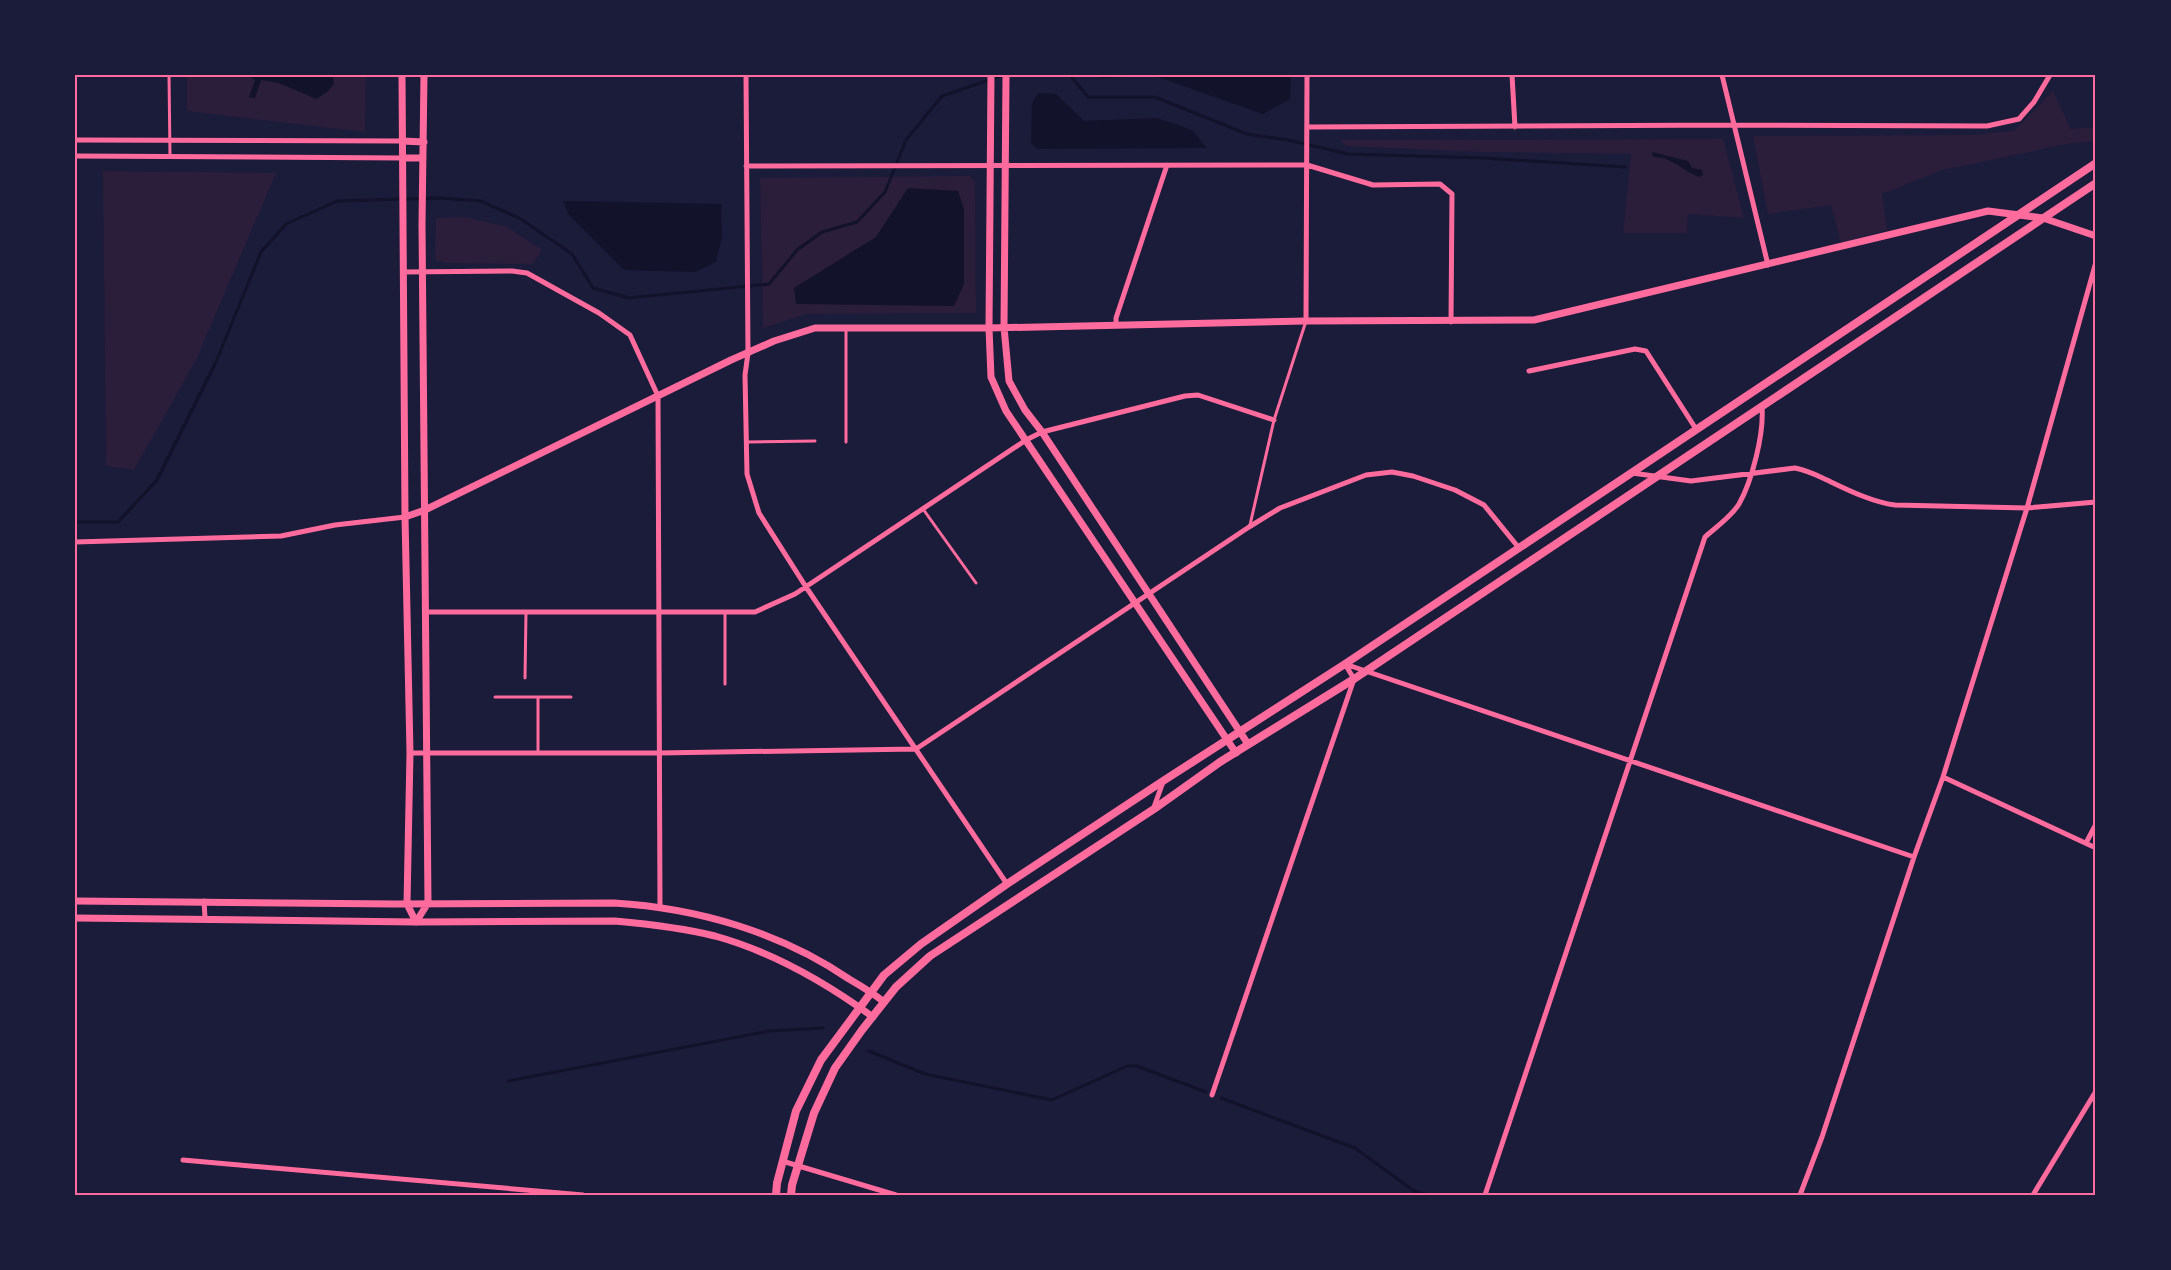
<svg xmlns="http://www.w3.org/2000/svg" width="2171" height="1270" viewBox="0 0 2171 1270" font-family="Spectral,serif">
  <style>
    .green { fill: #2a1e3b }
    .water { fill: #12122b }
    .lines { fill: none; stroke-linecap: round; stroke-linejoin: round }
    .stream { stroke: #12122b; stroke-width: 3 }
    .service { stroke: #ff6b9d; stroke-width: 3 }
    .minor { stroke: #ff6b9d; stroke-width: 5 }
    .tertiary { stroke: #ff6b9d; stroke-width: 7 }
    .primary { stroke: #ff6b9d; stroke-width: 8 }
    .neatline { fill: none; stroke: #ff6b9d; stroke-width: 2 }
  </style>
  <rect width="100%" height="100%" fill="#1b1b3a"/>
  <path class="green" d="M 187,75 L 366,75 L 365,132 L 187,111 Z
    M 2053,91 L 2071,129 L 2096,127 L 2096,141 L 2072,143 L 1942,170 L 1882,194 L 1887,230 L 1841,243 L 1831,205 L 1768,214 L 1753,136 L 1969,135 L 2014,131 Z
    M 1723,139 L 1744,218 L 1688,214 L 1687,233 L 1623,233 L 1631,154 L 1484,152 L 1346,146 L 1340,140 Z
    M 103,171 L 276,173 L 196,360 L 134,470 L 106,466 Z
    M 970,176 L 975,182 L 976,313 L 806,314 L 763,328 L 760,178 Z
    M 466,217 L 507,227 L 542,250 L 533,264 L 446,263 L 435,260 L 436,218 Z"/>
  <path class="water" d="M 247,75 L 333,75 L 334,84 L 327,92 L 316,99 L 279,83 L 261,80 L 255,98 L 249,97 L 255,80 Z
    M 1097,75 L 1291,75 L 1290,99 L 1263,114 L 1155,76 L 1100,78 Z
    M 1038,93 L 1056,94 L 1084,121 L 1157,118 L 1192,130 L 1207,148 L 1037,149 L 1031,143 L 1032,104 Z
    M 1652,152 L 1688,161 L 1692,168 L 1702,170 L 1703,175 L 1699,177 C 1683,171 1671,156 1653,157 Z
    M 908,188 L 958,191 L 964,209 L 964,284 L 954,306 L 796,304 L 794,288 L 876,237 Z
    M 563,201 L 721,204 L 722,237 L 716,262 L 695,272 L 624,270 L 569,215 Z"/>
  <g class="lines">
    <path class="stream" d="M 1070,75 L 1088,97 L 1155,97 L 1247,134 L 1288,140 L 1348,154 L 1483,158 L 1625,167
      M 75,522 L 118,522 L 157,480 L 216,362 L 261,252 L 286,224 L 337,201 L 440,198 L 481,201 L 521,219 L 572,254 L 593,288 L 629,298 L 769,284 L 797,250 L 822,232 L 857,222 L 885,192 L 906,140 L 942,96 L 1004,75
      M 869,1051 L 925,1074 L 1052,1100 L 1127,1066 L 1137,1066 L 1206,1092
      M 508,1081 L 769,1031 L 823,1028
      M 1221,1098 L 1355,1148 L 1414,1191 L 1429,1195"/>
    <path class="service" d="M 169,75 L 170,156
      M 846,329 L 846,442
      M 747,442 L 815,441
      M 923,509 L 976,583
      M 1250,525 L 1274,420 L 1306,321
      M 525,678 L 526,612
      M 725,684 L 725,612
      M 495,697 L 538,697 L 538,752
      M 538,697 L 571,697"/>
    <path class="minor" d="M 746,75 L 748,353 L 745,375 L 747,474 L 759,513 L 806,587 L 1007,884
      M 1512,75 L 1515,127
      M 1722,75 L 1768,265
      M 1307,127 L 1733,125 L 1987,126 L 2019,119 L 2034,102 L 2050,75
      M 75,140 L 402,141
      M 75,156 L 403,158
      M 746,166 L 1307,165 L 1373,185 L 1440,184 L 1452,194 L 1451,322
      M 403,272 L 512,271 L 527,273 L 599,313 L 630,335 L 658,396 L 660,908
      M 1306,321 L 1307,75
      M 1116,325 L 1116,318 L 1167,165
      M 1529,371 L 1635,349 L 1646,351 L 1696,429
      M 1632,473 L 1691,481 L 1795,468 C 1809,471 1814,474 1827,480 C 1848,490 1872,502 1895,505 L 2027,508 L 2096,502
      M 75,542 L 281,536 L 335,525 L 405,517
      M 426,612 L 755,612 L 795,594 L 1026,440 L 1042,432 L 1185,396 L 1198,395 L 1274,420
      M 1345,664 L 1914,857
      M 410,753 L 659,753 L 916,749 L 1249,527 L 1280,508 L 1366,475 L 1392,472 L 1413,476 L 1455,490 L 1484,505 L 1519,548
      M 1943,777 L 2096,848
      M 1154,807 L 1163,782
      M 2086,843 L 2096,824
      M 204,901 L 205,918
      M 1212,1095 L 1354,679 L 1345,664
      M 183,1160 L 583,1195
      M 782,1161 L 896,1195
      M 1485,1195 L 1705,537 C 1716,527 1731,517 1739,504 C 1752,481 1764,434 1762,408
      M 1800,1195 L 1822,1137 L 1914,857 L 1943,777 L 2027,508 L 2096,262
      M 2033,1195 L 2096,1091"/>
    <path class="tertiary" d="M 402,75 L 405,517 L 410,753 L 407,904 L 416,922
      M 991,75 L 989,328 L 991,377 L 1006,411 L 1236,753
      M 1006,75 L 1004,327 L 1009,381 L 1025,410 L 1042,432 L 1248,744
      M 402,141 L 424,142
      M 403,158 L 423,158
      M 405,517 L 425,510 L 731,360 L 774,341 L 815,328 L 989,328 L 1306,321 L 1534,320 L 1988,211 L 2043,218 L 2096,236
      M 75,901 L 395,904 L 614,903 C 697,908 780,932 849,979 C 861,986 873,993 884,1002
      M 75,918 L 416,922 L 615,921 C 648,924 683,928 715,936 C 773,952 825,982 873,1017
      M 416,922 L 428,903 L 422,224 L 424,75"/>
    <path class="primary" d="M 776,1195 L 777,1183 L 796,1111 L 821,1060 L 884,975 L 921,944 L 1007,884 L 1163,781 L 1345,664 L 2096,163
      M 791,1195 L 792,1185 L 814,1113 L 835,1068 L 862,1030 L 896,987 L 930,956 L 1154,809 L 1220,762 L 1354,679 L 2096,183"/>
  </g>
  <rect width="2171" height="1270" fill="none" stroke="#1b1b3a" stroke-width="153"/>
  <rect x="76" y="76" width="2018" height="1118" class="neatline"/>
</svg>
